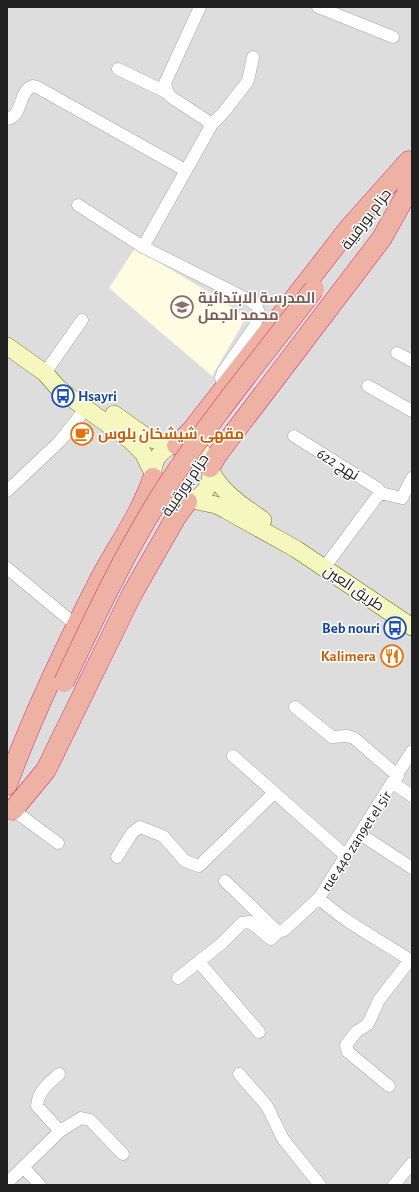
<svg xmlns="http://www.w3.org/2000/svg" width="419" height="1192" viewBox="0 0 419 1192" font-family="'Alegreya Sans',Cairo,sans-serif">
  <style>
    .residential { fill: #dedddd }
    .education { fill: #fefde2 }
    .lines { fill: none; stroke-linecap: round; stroke-linejoin: round }
    .minor-casing { stroke: #a7a7a7; stroke-width: 13 }
    .secondary-casing { stroke: #6b740a; stroke-width: 18 }
    .trunk-casing { stroke: #d42e6a; stroke-width: 21 }
    .minor { stroke: #fff; stroke-width: 12 }
    .secondary { stroke: #f5f7be; stroke-width: 17 }
    .trunk { stroke: #eeb2a4; stroke-width: 20 }
    .trunk-bridge-casing { stroke: #d42e6a; stroke-width: 21; stroke-linecap: butt }
    .trunk-bridge { stroke: #eeb2a4; stroke-width: 20 }
    .labels { text-anchor: middle; stroke-width: 3; stroke-linejoin: round; paint-order: stroke }
    .street-label { font-size: 15px; fill: #202020; stroke: #fff }
    .education-label { font-size: 15px; font-weight: bold; fill: #785e54; stroke: #fff; text-anchor: start }
    .transit-label { font-size: 15px; font-weight: bold; fill: #164399; stroke: #fff; text-anchor: start }
    .food-label { font-size: 15px; font-weight: bold; fill: #c56008; stroke: #fff; text-anchor: start }
  </style>
  <rect width="100%" height="100%" fill="#f0ede7"/>
  <path class="residential" d="M 7,7 L 412,7 L 412,1185 L 7,1185 Z"/>
  <path class="education" d="M 135,248 L 217,297 L 246,318 L 212,376 L 109,288 Z"/>
  <g class="lines">
    <g class="minor-casing">
      <path id="minor" d="M 200,7 L 165,83 C 166,89 167,93 171,97 L 212,124
        M 318,7 L 393,37
        M 118,69 L 168,93
        M 7,119 C 23,117 18,91 33,86 L 37,87 L 185,170
        M 78,205 L 143,247 L 249,300 L 256,305 L 259,313 L 255,326 L 223,372 L 221,378 L 226,386
        M 143,247 L 212,124 L 223,113 L 248,81 L 253,57
        M 397,353 L 412,361
        M 45,373 L 82,320
        M 368,386 L 412,411
        M 294,436 L 377,488 L 381,493
        M 7,491 L 60,441 L 86,408
        M 7,568 L 77,626
        M 324,568 L 376,498 L 381,493 L 402,498 L 412,478
        M 295,707 L 332,737 L 347,736 L 354,738 L 398,776
        M 233,756 L 346,856
        M 393,783 L 412,796
        M 13,810 L 58,843
        M 360,834 L 412,868
        M 117,857 L 132,833 L 140,827 L 163,836 L 185,861 L 199,866 L 274,793
        M 225,881 L 278,932 L 284,930 L 319,898
        M 199,962 L 259,1032
        M 178,978 L 221,944 L 242,923 L 250,922 L 271,939 L 278,932
        M 59,1074 C 48,1084 38,1091 37,1106 L 60,1131
        M 239,1074 L 267,1106 L 283,1139 L 320,1185
        M 389,1086 L 348,1052 L 346,1045 L 356,1032 L 368,1024 L 379,1000 L 410,960 C 379,939 346,924 319,898 L 412,751
        M 24,1168 L 40,1185
        M 7,1183 L 60,1131 L 81,1118 L 90,1120 L 123,1154
        M 394,1185 L 412,1163"/>
    </g>
    <g class="secondary-casing">
      <path id="secondary" d="M 7,346 L 45,373 L 59,389 L 131,441 L 143,453 L 153,473
        M 114,414 L 148,438 L 173,445
        M153 473a29 29 0 1 1 58 0a29 29 0 1 1-58 0Z
        M 211,471 C 222,493 243,506 263,520
        M 193,500 L 216,505 L 226,510 L 296,549 L 412,627"/>
    </g>
    <g class="trunk-casing">
      <path id="trunk" d="M 177,445 L 192,430 L 350,227 L 409,161
        M 210,467 L 217,455 L 382,238 L 412,184
        M 7,785 C 33,714 66,645 101,577 C 119,544 141,513 153,478
        M 13,810 L 46,770 L 132,594 L 176,517 L 187,502"/>
    </g>
    <use href="#minor" class="minor"/>
    <use href="#secondary" class="secondary"/>
    <use href="#trunk" class="trunk"/>
    <g class="trunk-bridge-casing">
      <path id="trunk-bridge" d="M 64,682 C 95,616 126,550 165,489 C 210,419 264,355 314,289"/>
    </g>
    <use href="#trunk-bridge" class="trunk-bridge"/>
  </g>
  <defs>
    <g id="school-ring" transform="scale(1.15)"><circle r="9.5" fill="#fff" stroke="#8d6e63" stroke-width="1.5"/><path d="M0-5L7-2L0 1L-7-2ZM-4 1L0 2.5L4 1V4Q0 6-4 4Z" fill="#8d6e63"/></g>
    <g id="bus-ring" transform="scale(1.15)"><circle r="9.5" fill="#fff" stroke="#1a4fb4" stroke-width="1.5"/><path d="M-5-6H5V4H4V6H2V4H-2V6H-4V4H-5ZM-3.5-4V0h7V-4ZM-3.5 1.2v1.5H-2V1.2ZM2 1.2v1.5H3.5V1.2Z" fill="#1a4fb4"/></g>
    <g id="cafe-ring" transform="scale(1.15)"><circle r="9.5" fill="#fff" stroke="#e8710a" stroke-width="1.5"/><path d="M-5.5-4.5H6V0H3Q3 3.5 0 3.5H-2.5Q-5.5 3.5-5.5 0ZM3-3.2v2h1.7v-2ZM-6 4.5H4V6H-6Z" fill="#e8710a"/></g>
    <g id="restaurant-ring" transform="scale(1.15)"><circle r="9.5" fill="#fff" stroke="#e8710a" stroke-width="1.5"/><path d="M-5-6h1v4h1v-4h1v4h1v-4h1v5L-1.5 .5V6h-2V.5L-5-1ZM5-6V6H3V1.5H1.5Q1.5-4 5-6Z" fill="#e8710a"/></g>
  </defs>
  <g fill-rule="evenodd">
    <use href="#school-ring" x="182" y="307"/>
    <use href="#bus-ring" x="63" y="396"/>
    <use href="#cafe-ring" x="82" y="434"/>
    <use href="#bus-ring" x="395" y="628"/>
    <use href="#restaurant-ring" x="392" y="656"/>
  </g>
  <g class="labels">
    <g class="street-label">
      <text transform="translate(366 219) rotate(-53)" y="5">حزام بورقيبة</text>
      <text transform="translate(338 464) rotate(32)" y="5">نهج 622</text>
      <text transform="translate(185 485) rotate(-56)" y="5">حزام بورقيبة</text>
      <text transform="translate(354 588) rotate(34)" y="5">طريق العين</text>
      <text transform="translate(356 841) rotate(-57)" y="5">rue 440 zan9et el 5ir</text>
    </g>
    <g class="education-label">
      <text x="198" y="303">المدرسة الابتدائية<tspan x="198" dy="17">محمد الجمل</tspan></text>
    </g>
    <g class="transit-label">
      <text x="78" y="401">Hsayri</text>
      <text x="380" y="633" text-anchor="end">Beb nouri</text>
    </g>
    <g class="food-label">
      <text x="98" y="439">مقهى شيشخان بلوس</text>
      <text x="376" y="661" text-anchor="end">Kalimera</text>
    </g>
  </g>
  <rect width="419" height="1192" fill="none" stroke="#202020" stroke-width="16"/>
</svg>
